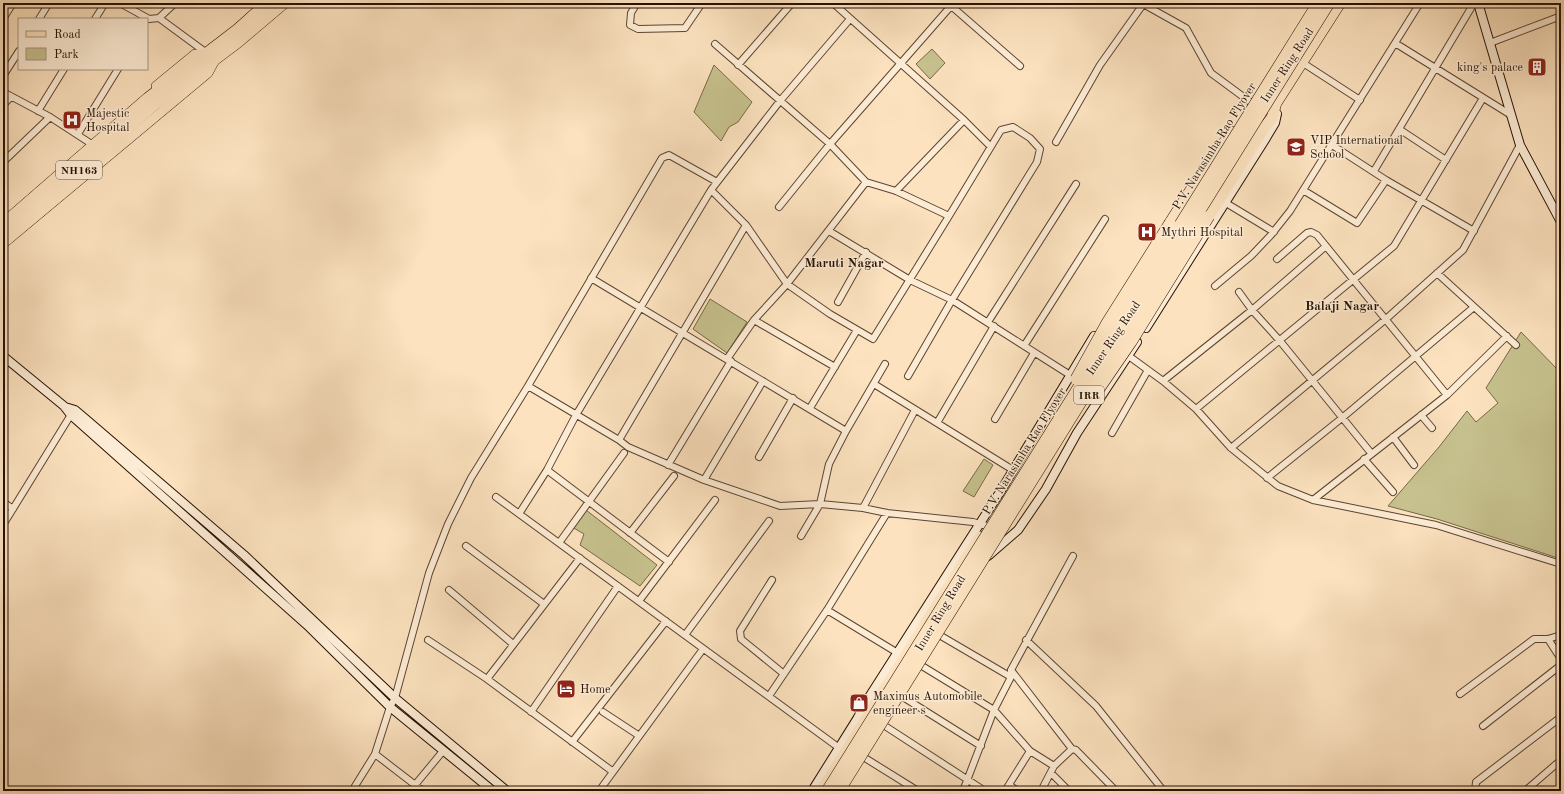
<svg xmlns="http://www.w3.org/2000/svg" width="1564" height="794" viewBox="0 0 1564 794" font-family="'Old Standard TT',serif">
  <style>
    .green { fill: #c6c18e; stroke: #766947 }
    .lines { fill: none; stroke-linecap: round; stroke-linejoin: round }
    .street-casing { stroke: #5c4530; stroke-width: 8 }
    .secondary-casing { stroke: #271100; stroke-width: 10 }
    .primary-casing { stroke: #271100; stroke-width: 10 }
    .highway-casing { stroke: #271100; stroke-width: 12 }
    .street { stroke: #fdecd5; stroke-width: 6 }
    .secondary { stroke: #fdecd5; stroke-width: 8 }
    .primary { stroke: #fce2bf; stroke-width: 9 }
    .highway { stroke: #fce2bf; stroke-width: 11 }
    .highway-bridge-casing { stroke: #271100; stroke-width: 12; stroke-linecap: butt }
    .highway-bridge { stroke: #fce2bf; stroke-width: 11 }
    .labels { text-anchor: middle; stroke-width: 3; stroke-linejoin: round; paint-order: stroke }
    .shield { fill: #fdecd5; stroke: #675340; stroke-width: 1 }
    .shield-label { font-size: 11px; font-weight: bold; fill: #271100 }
    .street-label { font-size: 12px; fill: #271100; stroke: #fdecd5 }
    .poi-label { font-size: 12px; fill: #271100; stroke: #fdecd5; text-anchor: start }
    .neighbourhood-label { font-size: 13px; font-weight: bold; fill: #271100; stroke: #fdecd5 }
  </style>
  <rect width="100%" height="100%" fill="#fce2bf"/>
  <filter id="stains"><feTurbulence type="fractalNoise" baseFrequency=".005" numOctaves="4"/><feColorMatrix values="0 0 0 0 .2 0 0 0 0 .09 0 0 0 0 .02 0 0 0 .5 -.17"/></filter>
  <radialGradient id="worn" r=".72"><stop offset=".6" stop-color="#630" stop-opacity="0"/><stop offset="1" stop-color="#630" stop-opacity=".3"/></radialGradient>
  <path class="green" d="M 932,49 L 945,63 L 930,79 L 916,64 Z
    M 714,65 L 752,102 L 738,122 L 729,127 L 721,141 L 694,112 Z
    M 710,299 L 747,322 L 727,353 L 693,329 Z
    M 1521,332 L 1561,373 L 1561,559 L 1437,519 L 1388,506 L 1439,447 L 1467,411 L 1476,422 L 1498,403 L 1486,388 Z
    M 984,459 L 993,465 L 974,497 L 963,491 Z
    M 586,510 L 657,565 L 640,586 L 580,545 L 584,534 L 572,527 Z"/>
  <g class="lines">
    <g class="street-casing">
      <path id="street" d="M 120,3 L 149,19 L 159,18 L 208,54
        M 253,3 L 260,9
        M 637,3 L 631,13 L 630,25 L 638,29 L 685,28 L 702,3
        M 833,3 L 964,120 L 990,146
        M 949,4 L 1020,66
        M 1143,4 L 1186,28 L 1211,73 L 1253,104
        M 159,18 L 175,3
        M 3,19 L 13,3
        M 39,19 L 49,3
        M 95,19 L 105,3
        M 1395,43 L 1511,115
        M 1490,43 L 1561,16
        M 715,44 L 830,144 L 866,182 L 896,191 L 949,216
        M 1303,63 L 1360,100
        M 738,65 L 792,3
        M 3,76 L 19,51
        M 3,92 L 50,117 L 90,143
        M 3,105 L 11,97
        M 38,111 L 64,69
        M 1399,129 L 1446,160
        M 78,134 L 118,69
        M 1056,142 L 1100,65 L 1144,3
        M 1332,145 L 1386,180 L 1474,231
        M 3,162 L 50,117
        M 1374,171 L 1474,3
        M 711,190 L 746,225 L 787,284 L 830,314 L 873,339 L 949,216 L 1001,130 L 1013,127 L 1030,138 L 1040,149 L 1037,162 L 952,300 L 908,376
        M 1303,190 L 1357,223 L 1386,180
        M 896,191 L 964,120
        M 1226,203 L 1274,232
        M 779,207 L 830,144 L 951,6
        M 829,231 L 910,280 L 952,300 L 1070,375
        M 1277,259 L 1307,233 L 1311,232 L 1317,235 L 1447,395 L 1313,500
        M 1437,273 L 1516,345
        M 591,278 L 846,431
        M 1215,286 L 1251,256 L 1271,235 L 1290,211 L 1420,3
        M 1239,292 L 1252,310 L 1280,341 L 1371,453
        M 838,302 L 866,252
        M 754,320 L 835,367
        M 988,322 L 1076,184
        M 1024,346 L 1105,219
        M 1126,354 L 1163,381 L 1196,409 L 1231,448 L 1278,486 L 1313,500 L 1436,525 L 1561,564
        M 727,359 L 754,320 L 787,284 L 866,182
        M 1163,381 L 1252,310 L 1326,246
        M 874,384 L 1013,470
        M 528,386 L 619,440 L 628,447 L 704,480 L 780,506 L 820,504 L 863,508 L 887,513 L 973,522 L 987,526
        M 1447,395 L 1507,336
        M 810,408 L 857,330
        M 1196,409 L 1394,246 L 1483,98
        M 1421,415 L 1432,428
        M 995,419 L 1034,353
        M 937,423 L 994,326
        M 1112,433 L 1148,370
        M 1393,437 L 1414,465
        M 619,440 L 746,225
        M 1231,448 L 1386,319 L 1463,250 L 1520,145
        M 759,457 L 793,398
        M 1364,459 L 1393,492
        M 668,465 L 731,361
        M 547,470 L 669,562
        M 1267,478 L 1342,418 L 1474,307
        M 704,480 L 763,381
        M 496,497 L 842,750
        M 3,502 L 13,509
        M 863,508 L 915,410
        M 519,514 L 547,470 L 576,415 L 711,190 L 780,101 L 850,19
        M 3,525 L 72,413
        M 630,533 L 674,476
        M 801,536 L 820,504 L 829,464 L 846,431 L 885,364
        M 559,543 L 624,453
        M 466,546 L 544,604
        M 772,580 L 740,631 L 741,639 L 784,674
        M 449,590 L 513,644
        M 639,601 L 715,500
        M 827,610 L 901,655
        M 685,635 L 769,521
        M 941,636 L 1011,677
        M 1548,639 L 1561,659
        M 428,640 L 487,679 L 612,771
        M 1026,640 L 1096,706 L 1162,789
        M 922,666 L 994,710 L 1030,751 L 1054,766
        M 1011,670 L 1072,749 L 1076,750 L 1116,791
        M 487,679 L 580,558
        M 1460,694 L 1534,639 L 1548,639 L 1561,635
        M 769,696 L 827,610 L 887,513
        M 903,697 L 981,746
        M 531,712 L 618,586
        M 603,712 L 638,735
        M 885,726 L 985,791
        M 1483,726 L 1561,665
        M 572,742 L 666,621
        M 375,754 L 423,791
        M 865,758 L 918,791
        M 1051,773 L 1069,791
        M 1009,785 L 1018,791
        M 3,789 L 10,791
        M 352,791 L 375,754 L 390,707 L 395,698 L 429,573 L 448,524 L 471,478 L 528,386 L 662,158 L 669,155 L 717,182
        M 410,791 L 443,751
        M 599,791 L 703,649
        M 963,791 L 994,710 L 1011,677 L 1011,670 L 1073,556
        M 1005,791 L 1030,751
        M 1041,791 L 1054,766 L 1072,749
        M 1475,791 L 1476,782 L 1561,717
        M 1525,791 L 1561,760"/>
    </g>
    <g class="secondary-casing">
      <path id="secondary" d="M 1478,3 L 1520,145 L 1561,222
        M 1146,328 L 1266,138 L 1275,123 L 1277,114
        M 3,356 L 64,406 L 71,415 L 307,625 L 390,707 L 493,791
        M 65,407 L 75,410 L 88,421 L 244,555 L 395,698 L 507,791
        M 988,556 L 1018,530 L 1046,489 L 1077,433 L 1137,342
        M 812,791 L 857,719 L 866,702 L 1000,492 L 1094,336"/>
    </g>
    <g class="primary-casing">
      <path id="primary" d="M 156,86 L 195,54 L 208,54
        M 1272,111 L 1341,3
        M 3,244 L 208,73 L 215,60
        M 820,791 L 964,560 L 980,536"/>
    </g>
    <g class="highway-casing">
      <path id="highway" d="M 1209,216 L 1263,129 L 1272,118 L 1275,106
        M 1170,223 L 1210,160 L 1233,132
        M 3,224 L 148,98 L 238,29 L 267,3
        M 3,235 L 154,105 L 238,42 L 284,3"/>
    </g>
    <use href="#street" class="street"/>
    <use href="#secondary" class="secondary"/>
    <use href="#primary" class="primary"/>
    <use href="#highway" class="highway"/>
    <g class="highway-bridge-casing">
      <path id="highway-bridge" d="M 1076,379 L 1107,323 L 1170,223
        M 1094,396 L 1131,342 L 1209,216
        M 827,791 L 1318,3
        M 839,791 L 1329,3"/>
    </g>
    <use href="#highway-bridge" class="highway-bridge"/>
  </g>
  <defs>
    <g id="building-square" transform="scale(1)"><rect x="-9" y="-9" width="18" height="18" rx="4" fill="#8f2418" stroke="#fdecd5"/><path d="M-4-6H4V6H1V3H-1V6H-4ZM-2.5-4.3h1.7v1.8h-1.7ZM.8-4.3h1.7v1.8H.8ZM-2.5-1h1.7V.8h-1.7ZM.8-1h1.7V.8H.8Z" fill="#fff"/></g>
    <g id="hospital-square" transform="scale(1)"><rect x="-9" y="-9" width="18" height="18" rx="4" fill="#8f2418" stroke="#fdecd5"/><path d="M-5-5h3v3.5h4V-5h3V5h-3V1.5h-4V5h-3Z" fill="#fff"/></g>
    <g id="university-square" transform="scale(1)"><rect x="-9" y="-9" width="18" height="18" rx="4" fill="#8f2418" stroke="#fdecd5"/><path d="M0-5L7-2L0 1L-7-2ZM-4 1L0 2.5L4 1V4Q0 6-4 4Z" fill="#fff"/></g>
    <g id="hotel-square" transform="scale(1)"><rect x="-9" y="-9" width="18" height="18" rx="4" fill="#8f2418" stroke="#fdecd5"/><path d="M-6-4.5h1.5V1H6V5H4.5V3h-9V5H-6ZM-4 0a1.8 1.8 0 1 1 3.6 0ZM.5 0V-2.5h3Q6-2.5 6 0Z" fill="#fff"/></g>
    <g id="shop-square" transform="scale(1)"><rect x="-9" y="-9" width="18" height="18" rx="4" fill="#8f2418" stroke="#fdecd5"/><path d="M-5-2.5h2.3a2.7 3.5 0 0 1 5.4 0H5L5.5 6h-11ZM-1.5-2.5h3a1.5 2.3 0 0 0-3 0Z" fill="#fff"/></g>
  </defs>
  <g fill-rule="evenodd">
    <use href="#building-square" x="1537" y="67"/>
    <use href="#hospital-square" x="72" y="120"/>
    <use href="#university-square" x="1296" y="147"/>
    <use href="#hospital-square" x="1147" y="232"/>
    <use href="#hotel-square" x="566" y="689"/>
    <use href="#shop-square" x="859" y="703"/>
  </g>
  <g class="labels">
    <g class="shield">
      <rect x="56" y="161" width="46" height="18" rx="3"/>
      <rect x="1074" y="386" width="30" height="18" rx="3"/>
    </g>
    <g class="shield-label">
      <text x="79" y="174">NH163</text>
      <text x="1089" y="399">IRR</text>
    </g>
    <g class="street-label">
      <text transform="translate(1287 65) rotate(-57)" y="4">Inner Ring Road</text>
      <text transform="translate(1214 146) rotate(-58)" y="4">P.V. Narasimha Rao Flyover</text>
      <text transform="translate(1113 338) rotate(-56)" y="4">Inner Ring Road</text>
      <text transform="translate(1024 451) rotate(-58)" y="4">P.V. Narasimha Rao Flyover</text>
      <text transform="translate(940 613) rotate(-59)" y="4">Inner Ring Road</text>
    </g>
    <g class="poi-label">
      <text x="1523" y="71" text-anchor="end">king's palace</text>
      <text x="86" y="117">Majestic<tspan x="86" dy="14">Hospital</tspan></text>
      <text x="1310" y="144">VIP International<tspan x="1310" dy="14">School</tspan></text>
      <text x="1161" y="236">Mythri Hospital</text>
      <text x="580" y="693">Home</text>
      <text x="873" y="700">Maximus Automobile<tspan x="873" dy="14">engineer s</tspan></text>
    </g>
    <g class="neighbourhood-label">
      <text x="844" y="267">Maruti Nagar</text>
      <text x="1342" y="310">Balaji Nagar</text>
    </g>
  </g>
  <rect width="1564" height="794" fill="none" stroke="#fce2bf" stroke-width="16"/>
  <rect x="4" y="4" width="1556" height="786" fill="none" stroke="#271100" stroke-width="2"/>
  <rect x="8" y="8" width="1548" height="778" fill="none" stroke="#271100"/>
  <rect x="18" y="18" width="130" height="52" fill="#fdecd5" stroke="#a79480"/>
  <rect x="26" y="31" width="20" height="6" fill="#fce2bf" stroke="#a79480"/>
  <text x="54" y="38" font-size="12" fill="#271100">Road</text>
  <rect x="26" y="48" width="20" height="12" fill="#c6c18e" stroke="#a79480"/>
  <text x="54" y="58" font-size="12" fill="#271100">Park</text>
  <rect width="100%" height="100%" filter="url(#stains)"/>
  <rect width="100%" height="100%" fill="url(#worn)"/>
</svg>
